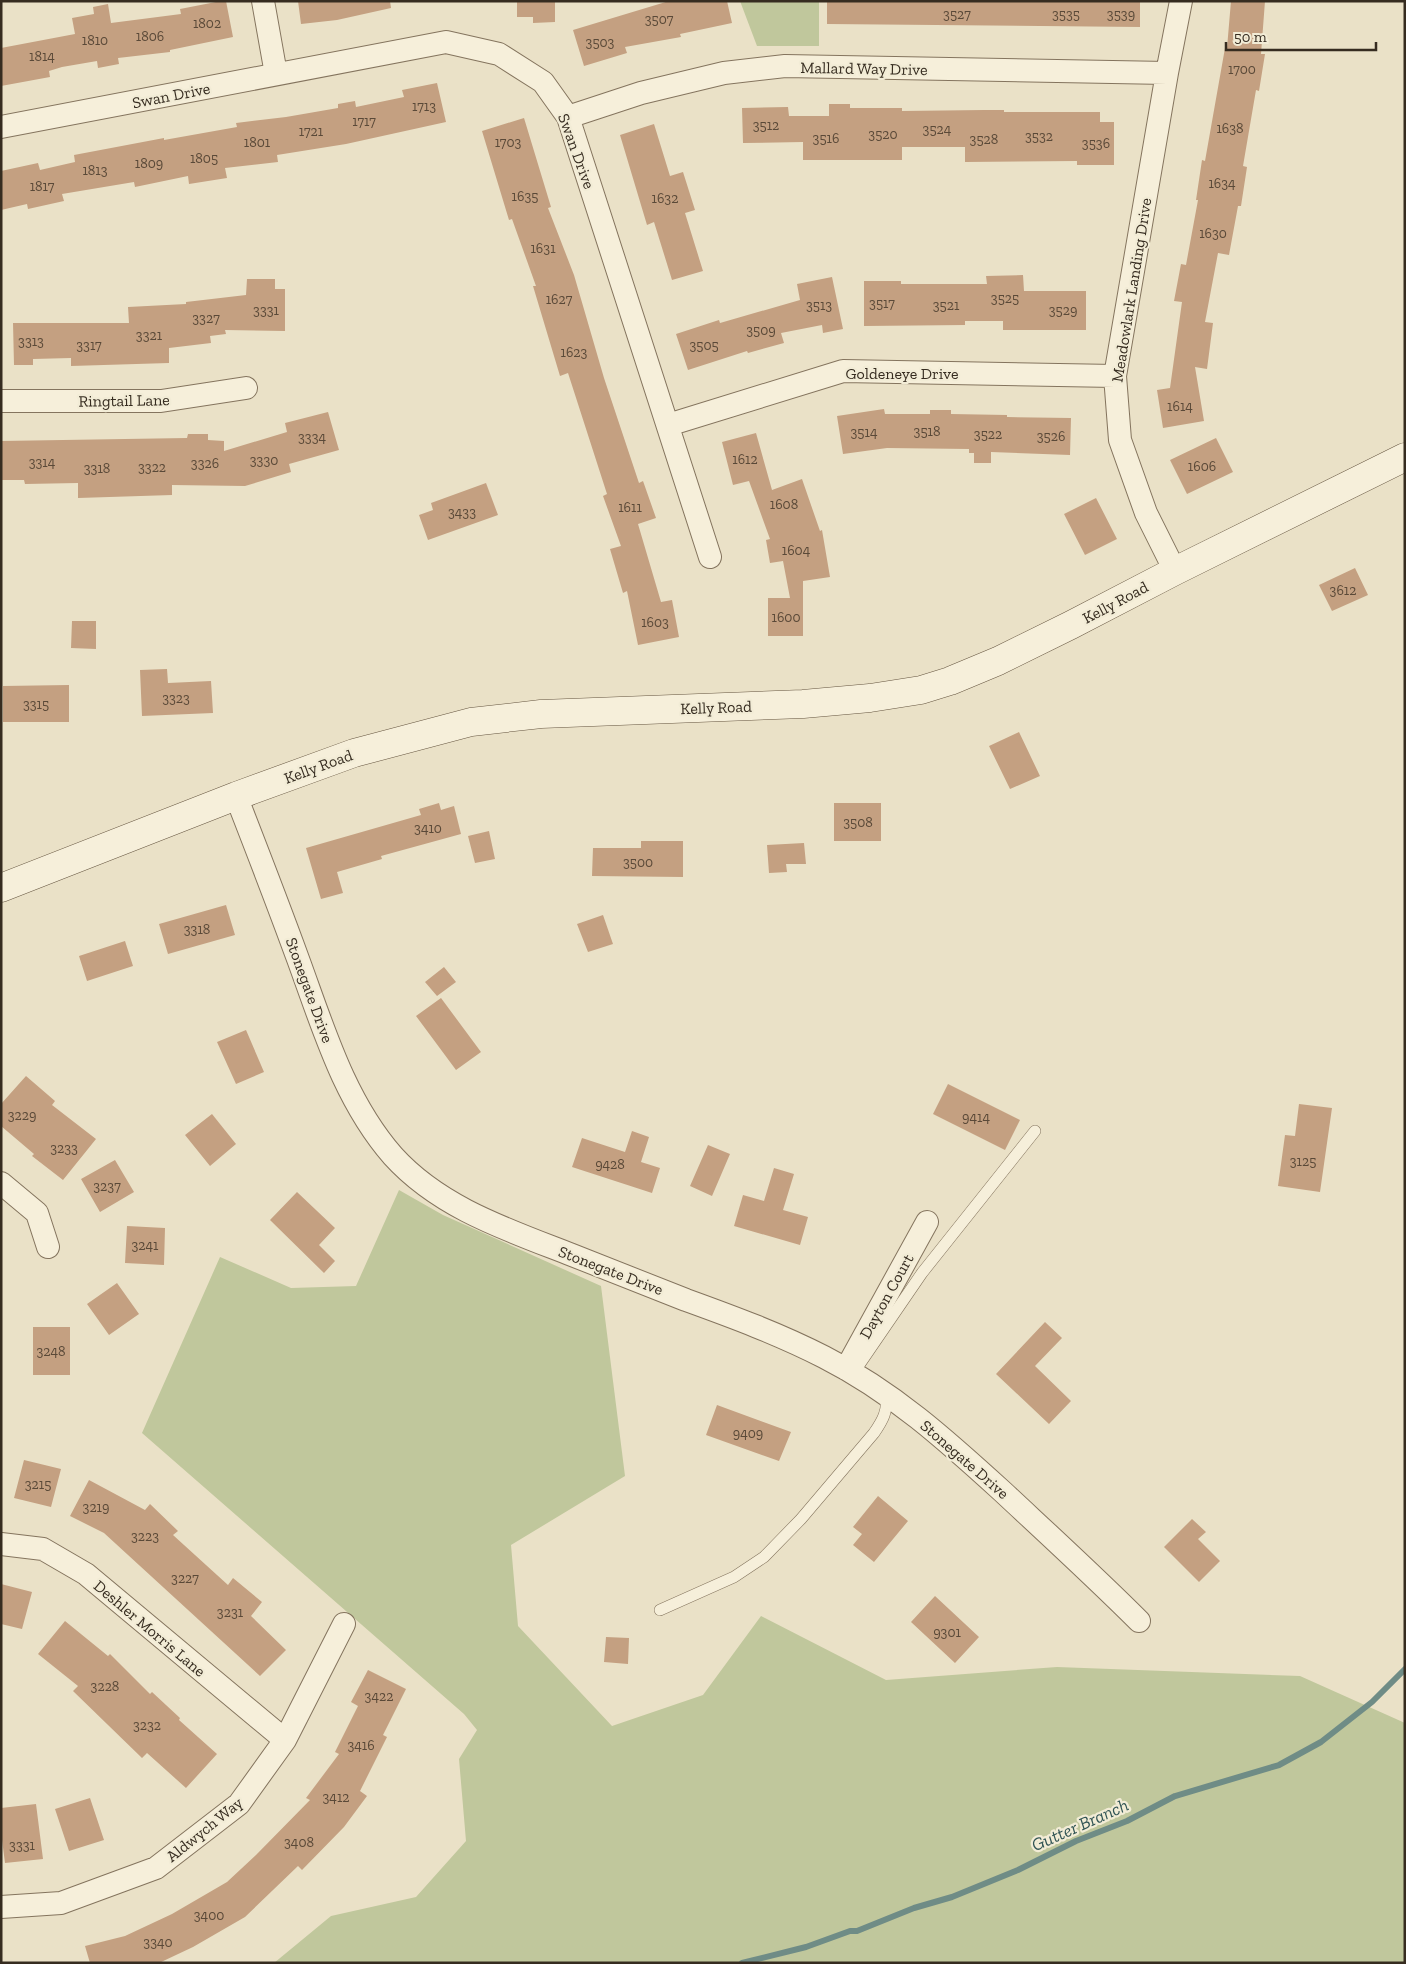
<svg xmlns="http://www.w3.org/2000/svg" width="1406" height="1964" viewBox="0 0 1406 1964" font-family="'Zilla Slab',serif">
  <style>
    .green { fill: #c0c79c }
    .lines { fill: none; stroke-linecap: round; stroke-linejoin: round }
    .stream { stroke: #6f8c86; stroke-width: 6 }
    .building { fill: #c4a081 }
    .lane-casing { stroke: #84745e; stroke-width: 12 }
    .street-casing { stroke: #84745e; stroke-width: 24 }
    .secondary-casing { stroke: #665641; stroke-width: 29 }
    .lane { stroke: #f6efda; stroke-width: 11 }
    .street { stroke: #f6efda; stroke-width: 22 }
    .secondary { stroke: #f6efda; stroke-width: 28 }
    .labels { text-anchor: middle; stroke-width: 4.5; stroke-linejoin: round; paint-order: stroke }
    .number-label { font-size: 14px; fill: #5a4938 }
    .street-label { font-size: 16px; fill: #362c20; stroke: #f2ecd6 }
    .water-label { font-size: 18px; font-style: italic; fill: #315454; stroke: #f2ecd6 }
  </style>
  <rect width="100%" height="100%" fill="#eae1c7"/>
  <path class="green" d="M 740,1 L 819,1 L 819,46 L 757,46 Z
    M 399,1190 L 443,1215 L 601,1286 L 625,1476 L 511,1545 L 518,1626 L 612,1726 L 703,1695 L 761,1616 L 886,1680 L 1057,1667 L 1300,1676 L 1405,1723 L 1405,1963 L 274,1963 L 331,1916 L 416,1897 L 466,1841 L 459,1759 L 477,1730 L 464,1714 L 142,1433 L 220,1257 L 291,1288 L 356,1286 Z"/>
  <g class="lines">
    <path class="stream" d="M 742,1963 L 806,1947 L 850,1931 L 857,1931 L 914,1908 L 952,1897 L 1018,1870 L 1076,1841 L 1127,1821 L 1175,1796 L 1279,1765 L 1321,1742 L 1372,1702 L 1405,1669"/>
  </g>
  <path class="building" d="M 221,1 L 226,1 L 233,37 L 170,50 L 170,52 L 118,58 L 119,64 L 98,68 L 97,61 L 62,67 L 49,71 L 50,77 L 1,86 L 1,48 L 75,34 L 72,18 L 94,14 L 93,7 L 108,4 L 111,23 L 181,14 L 180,9 Z
    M 298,1 L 390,1 L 391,8 L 337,20 L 301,24 Z
    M 517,1 L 555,1 L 555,22 L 533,23 L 533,17 L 517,17 Z
    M 669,1 L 727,1 L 732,23 L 680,34 L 681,37 L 625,47 L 627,53 L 584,66 L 573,30 Z
    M 827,1 L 1140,1 L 1140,27 L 827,24 Z
    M 1231,1 L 1265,1 L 1261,54 L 1265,54 L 1259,91 L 1256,90 L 1243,166 L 1247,167 L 1241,206 L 1238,206 L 1229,255 L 1218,253 L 1205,322 L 1213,323 L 1207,369 L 1195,367 L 1204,421 L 1163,428 L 1157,390 L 1170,388 L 1182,302 L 1174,301 L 1181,264 L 1186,265 L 1198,200 L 1196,200 L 1202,160 L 1205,161 L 1225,48 L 1227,48 Z
    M 437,83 L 446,122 L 346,144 L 277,155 L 278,162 L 225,168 L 227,178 L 189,184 L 188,176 L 135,187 L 134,182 L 62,194 L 64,201 L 28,209 L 27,204 L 1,210 L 1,171 L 38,163 L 40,170 L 75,162 L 74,155 L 164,138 L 164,140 L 237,127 L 236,123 L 286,117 L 338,108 L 338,104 L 355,101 L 356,107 L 404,97 L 402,90 Z
    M 829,104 L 850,104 L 850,108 L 902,108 L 902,111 L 984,110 L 1004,110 L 1004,112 L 1100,112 L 1100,122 L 1114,122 L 1114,165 L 1077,165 L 1077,161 L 965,162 L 965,147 L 902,147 L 902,160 L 803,160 L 803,142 L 743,143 L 742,108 L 788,107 L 789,116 L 829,116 Z
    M 524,118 L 551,207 L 548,208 L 574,275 L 604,378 L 639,483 L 643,481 L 656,518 L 638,524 L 661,602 L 672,600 L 679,637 L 638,645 L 627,591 L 623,593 L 610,549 L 621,546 L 603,496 L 607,494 L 568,373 L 560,376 L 533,286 L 536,286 L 512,219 L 509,220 L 482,131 Z
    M 654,124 L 670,176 L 683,172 L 695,210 L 685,213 L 703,271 L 672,280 L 654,222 L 647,225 L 620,135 Z
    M 1023,275 L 1024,291 L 1086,291 L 1086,330 L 1003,330 L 1003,321 L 965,321 L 965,325 L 864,326 L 864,281 L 901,281 L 901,284 L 987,284 L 986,276 Z
    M 832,277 L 843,329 L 823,333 L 822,325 L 781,333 L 784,343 L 748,353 L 747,351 L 688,370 L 676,334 L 719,320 L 720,323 L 800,300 L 797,284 Z
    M 247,279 L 275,279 L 275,289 L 285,289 L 285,331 L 225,330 L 226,334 L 210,336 L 211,343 L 169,348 L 169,363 L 71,366 L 71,358 L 33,359 L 33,365 L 14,365 L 13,323 L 129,323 L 128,307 L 186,304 L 186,302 L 246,295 Z
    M 884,409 L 885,414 L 930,414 L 930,410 L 951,410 L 951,414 L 1007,415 L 1007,417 L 1071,418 L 1070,455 L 991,452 L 991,463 L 974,463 L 974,453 L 969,453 L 969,449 L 887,448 L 843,454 L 837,416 Z
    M 328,412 L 339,450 L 289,464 L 291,472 L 245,486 L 172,485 L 172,495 L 78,498 L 78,483 L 25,484 L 24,480 L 1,480 L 1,441 L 187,438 L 188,434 L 208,434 L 208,440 L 224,441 L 224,451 L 287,432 L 285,423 Z
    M 756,433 L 772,490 L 802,479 L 820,531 L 822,530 L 830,577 L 803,581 L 803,636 L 768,636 L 768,598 L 790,598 L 783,561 L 770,563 L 766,540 L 770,539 L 749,481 L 733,485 L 722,442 Z
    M 1216,438 L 1233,472 L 1187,494 L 1170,460 Z
    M 486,483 L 498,515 L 428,540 L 419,515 L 433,510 L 431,503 Z
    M 1096,498 L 1117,539 L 1085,555 L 1064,514 Z
    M 1355,568 L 1368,595 L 1332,611 L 1319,585 Z
    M 72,621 L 96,621 L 96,649 L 71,648 Z
    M 167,669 L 168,683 L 211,681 L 213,713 L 142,716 L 140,670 Z
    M 69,685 L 69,722 L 3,722 L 3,686 Z
    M 1019,732 L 1040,776 L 1010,789 L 989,746 Z
    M 439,803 L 441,810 L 454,806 L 461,834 L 381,856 L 382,859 L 337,872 L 343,893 L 321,899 L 306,848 L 421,815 L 419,809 Z
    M 834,803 L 881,803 L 881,841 L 834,841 Z
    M 489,831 L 495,859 L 475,863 L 468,836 Z
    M 641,841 L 683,841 L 683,877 L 592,876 L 593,848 L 641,848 Z
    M 804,843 L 806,864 L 786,864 L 787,872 L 769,873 L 767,845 Z
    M 226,905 L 235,935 L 168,954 L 159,924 Z
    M 603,915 L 613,944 L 588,952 L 577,924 Z
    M 125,941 L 133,966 L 87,981 L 79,956 Z
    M 444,967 L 456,982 L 437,996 L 425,982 Z
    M 441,998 L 481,1052 L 456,1070 L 416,1016 Z
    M 246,1030 L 264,1072 L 236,1084 L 217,1042 Z
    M 26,1076 L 55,1101 L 52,1105 L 96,1139 L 63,1180 L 32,1156 L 34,1154 L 1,1126 L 1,1104 Z
    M 948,1084 L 1020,1120 L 1005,1150 L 933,1114 Z
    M 1299,1104 L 1332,1108 L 1320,1192 L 1278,1186 L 1285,1135 L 1295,1136 Z
    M 212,1114 L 236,1144 L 210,1166 L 185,1135 Z
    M 632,1131 L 649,1137 L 641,1162 L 660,1168 L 652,1193 L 572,1167 L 582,1138 L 625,1152 Z
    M 708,1145 L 730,1154 L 712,1196 L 690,1186 Z
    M 115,1160 L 134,1192 L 100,1212 L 81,1179 Z
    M 774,1168 L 794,1174 L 783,1210 L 808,1217 L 800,1245 L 734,1226 L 743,1195 L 764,1201 Z
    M 297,1192 L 335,1228 L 319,1245 L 335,1261 L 324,1273 L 270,1220 Z
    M 127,1226 L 165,1228 L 164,1265 L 125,1263 Z
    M 117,1283 L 139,1314 L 109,1335 L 87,1304 Z
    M 1045,1322 L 1062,1338 L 1035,1366 L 1071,1401 L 1049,1424 L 996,1374 Z
    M 33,1327 L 70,1327 L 70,1375 L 33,1375 Z
    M 717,1405 L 791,1432 L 779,1461 L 706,1435 Z
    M 24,1460 L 61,1469 L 51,1507 L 14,1498 Z
    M 89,1480 L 145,1510 L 150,1504 L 178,1531 L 173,1535 L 228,1585 L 233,1578 L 262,1602 L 251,1616 L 286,1650 L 260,1676 L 104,1533 L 70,1516 Z
    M 878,1496 L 908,1521 L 874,1562 L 853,1545 L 862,1534 L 853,1527 Z
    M 1192,1519 L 1206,1532 L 1198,1539 L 1220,1561 L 1199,1582 L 1164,1547 Z
    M 1,1584 L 32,1592 L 22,1629 L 1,1624 Z
    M 935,1596 L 979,1637 L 955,1663 L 911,1622 Z
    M 65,1621 L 108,1656 L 110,1654 L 150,1694 L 152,1692 L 180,1718 L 179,1720 L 217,1754 L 186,1788 L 147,1753 L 142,1758 L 73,1691 L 78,1686 L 38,1654 Z
    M 606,1637 L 629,1638 L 628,1664 L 604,1662 Z
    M 368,1670 L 406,1689 L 383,1735 L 387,1737 L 360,1791 L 367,1796 L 344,1827 L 302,1870 L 298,1866 L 245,1917 L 193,1947 L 159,1963 L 90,1963 L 85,1946 L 125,1936 L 172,1914 L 227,1882 L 256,1855 L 310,1800 L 306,1798 L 339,1754 L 335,1752 L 358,1706 L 351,1702 Z
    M 90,1798 L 104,1840 L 69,1851 L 55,1809 Z
    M 36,1804 L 43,1859 L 5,1863 L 1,1832 L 1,1808 Z"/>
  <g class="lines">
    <g class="lane-casing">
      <path id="lane" d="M 859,1365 L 922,1273 L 1035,1131
        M 660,1610 L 734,1577 L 764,1557 L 801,1519 L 874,1433 C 883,1420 888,1411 886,1395"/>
    </g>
    <g class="street-casing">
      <path id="street" d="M 263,1 L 276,74
        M 568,117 L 641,93 L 724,73 L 785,66 L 1167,73
        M 1,127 L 446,42 L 499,54 L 543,82 L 568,117 L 710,557
        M 1,401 L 161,401 L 246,388
        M 668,425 L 843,371 L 1115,376
        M 1175,571 L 1146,513 L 1120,440 L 1115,376 L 1167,73 L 1181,1
        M 236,796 C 257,850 278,904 298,959 C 323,1027 344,1100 393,1156 C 440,1208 508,1230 572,1255 C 610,1270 648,1285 686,1300 C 733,1317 779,1334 824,1357 C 893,1392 946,1440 1003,1492 C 1049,1535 1095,1577 1139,1621
        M 1,1183 L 37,1213 L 48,1247
        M 846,1369 L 927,1222
        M 1,1544 L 43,1549 L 86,1574 L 285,1740
        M 1,1907 L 61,1903 L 156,1868 L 239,1804 L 285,1740 L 344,1624"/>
    </g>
    <g class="secondary-casing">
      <path id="secondary" d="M 1,888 L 236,796 L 354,753 L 471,722 L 541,714 L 803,704 L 870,698 L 921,690 L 950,681 L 998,661 L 1071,625 L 1175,571 L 1405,457"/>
    </g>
    <use href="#lane" class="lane"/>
    <use href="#street" class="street"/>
    <use href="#secondary" class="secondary"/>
  </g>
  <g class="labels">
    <g class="number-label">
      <text x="957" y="19">3527</text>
      <text x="1066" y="19">3535</text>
      <text x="1121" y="19">3539</text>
      <text x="659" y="24">3507</text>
      <text x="207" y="28">1802</text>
      <text x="150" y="41">1806</text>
      <text x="95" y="45">1810</text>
      <text x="600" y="47">3503</text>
      <text x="42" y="61">1814</text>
      <text x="1242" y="74">1700</text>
      <text x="424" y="111">1713</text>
      <text x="364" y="126">1717</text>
      <text x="766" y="130">3512</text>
      <text x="1230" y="133">1638</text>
      <text x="937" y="134">3524</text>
      <text x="311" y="136">1721</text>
      <text x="883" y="139">3520</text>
      <text x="1039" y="141">3532</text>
      <text x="826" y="143">3516</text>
      <text x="984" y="144">3528</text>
      <text x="257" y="147">1801</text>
      <text x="508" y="147">1703</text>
      <text x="1096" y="148">3536</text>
      <text x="204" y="163">1805</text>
      <text x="149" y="168">1809</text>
      <text x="95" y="175">1813</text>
      <text x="1222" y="188">1634</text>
      <text x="42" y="191">1817</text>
      <text x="525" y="201">1635</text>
      <text x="665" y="203">1632</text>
      <text x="1213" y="238">1630</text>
      <text x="543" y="253">1631</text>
      <text x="1005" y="303">3525</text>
      <text x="559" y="304">1627</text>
      <text x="882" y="308">3517</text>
      <text x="819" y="310">3513</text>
      <text x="946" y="310">3521</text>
      <text x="266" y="315">3331</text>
      <text x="1063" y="315">3529</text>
      <text x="206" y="323">3327</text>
      <text x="761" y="335">3509</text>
      <text x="149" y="340">3321</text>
      <text x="31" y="346">3313</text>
      <text x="89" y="350">3317</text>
      <text x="704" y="350">3505</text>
      <text x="574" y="357">1623</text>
      <text x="1180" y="411">1614</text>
      <text x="927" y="436">3518</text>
      <text x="864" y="437">3514</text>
      <text x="988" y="439">3522</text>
      <text x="1051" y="441">3526</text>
      <text x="312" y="442">3334</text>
      <text x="745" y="464">1612</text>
      <text x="264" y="465">3330</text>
      <text x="42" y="467">3314</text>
      <text x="205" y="468">3326</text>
      <text x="1202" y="471">1606</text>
      <text x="152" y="472">3322</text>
      <text x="97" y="473">3318</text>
      <text x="784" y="509">1608</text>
      <text x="630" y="512">1611</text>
      <text x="462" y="517">3433</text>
      <text x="796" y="555">1604</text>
      <text x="1343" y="595">3612</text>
      <text x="786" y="622">1600</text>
      <text x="655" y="627">1603</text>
      <text x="176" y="703">3323</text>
      <text x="36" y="709">3315</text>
      <text x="858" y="827">3508</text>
      <text x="428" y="833">3410</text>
      <text x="638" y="867">3500</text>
      <text x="197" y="934">3318</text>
      <text x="22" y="1120">3229</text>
      <text x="976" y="1122">9414</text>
      <text x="64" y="1153">3233</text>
      <text x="1303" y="1166">3125</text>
      <text x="610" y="1169">9428</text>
      <text x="107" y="1191">3237</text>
      <text x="145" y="1250">3241</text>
      <text x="51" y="1356">3248</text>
      <text x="748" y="1438">9409</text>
      <text x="38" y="1489">3215</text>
      <text x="96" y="1512">3219</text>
      <text x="145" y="1541">3223</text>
      <text x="185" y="1583">3227</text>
      <text x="230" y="1617">3231</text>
      <text x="947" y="1637">9301</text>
      <text x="105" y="1691">3228</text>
      <text x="379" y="1701">3422</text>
      <text x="147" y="1730">3232</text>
      <text x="361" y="1750">3416</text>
      <text x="336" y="1802">3412</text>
      <text x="299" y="1847">3408</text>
      <text x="22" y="1850">3331</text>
      <text x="209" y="1920">3400</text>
      <text x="158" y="1947">3340</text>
    </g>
    <g class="street-label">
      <text transform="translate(864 68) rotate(1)" y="6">Mallard Way Drive</text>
      <text transform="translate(171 95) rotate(-11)" y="6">Swan Drive</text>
      <text transform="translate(577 151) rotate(70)" y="6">Swan Drive</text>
      <text transform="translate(1131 290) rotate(-81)" y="6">Meadowlark Landing Drive</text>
      <text x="902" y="379">Goldeneye Drive</text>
      <text transform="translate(124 400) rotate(-1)" y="6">Ringtail Lane</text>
      <text transform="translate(1115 602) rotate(-28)" y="6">Kelly Road</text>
      <text transform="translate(716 707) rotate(-2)" y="6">Kelly Road</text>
      <text transform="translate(318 766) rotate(-20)" y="6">Kelly Road</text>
      <text transform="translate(310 990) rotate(70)" y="6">Stonegate Drive</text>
      <text transform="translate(611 1270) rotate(21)" y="6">Stonegate Drive</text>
      <text transform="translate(886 1296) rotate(-61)" y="6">Dayton Court</text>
      <text transform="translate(965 1459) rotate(41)" y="6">Stonegate Drive</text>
      <text transform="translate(150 1628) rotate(40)" y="6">Deshler Morris Lane</text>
      <text transform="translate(204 1829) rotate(-39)" y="6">Aldwych Way</text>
    </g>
    <g class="water-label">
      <text transform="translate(1080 1825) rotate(-24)" y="6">Gutter Branch</text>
    </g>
  </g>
  <rect width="1406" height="1964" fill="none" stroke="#362c20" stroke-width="5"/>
  <path d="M1226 42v8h150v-8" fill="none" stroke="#362c20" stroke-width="2.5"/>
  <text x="1234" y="42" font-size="15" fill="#362c20" stroke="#f2ecd6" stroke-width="4" paint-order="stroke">50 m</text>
</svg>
